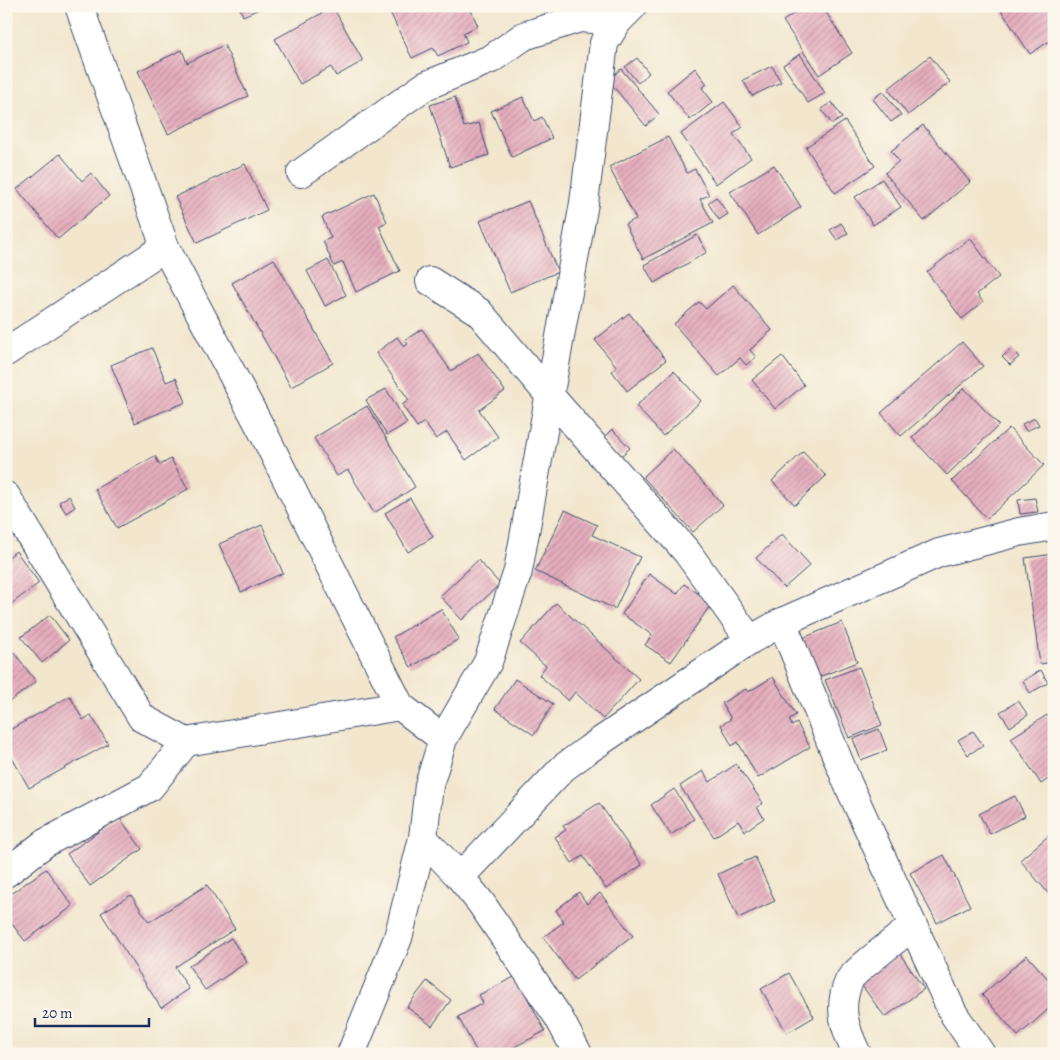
<svg xmlns="http://www.w3.org/2000/svg" width="1060" height="1060" viewBox="0 0 1060 1060" font-family="Alegreya,serif">
  <style>
    .building { fill: url(#building-hatch) }
    .lines { fill: none; stroke-linecap: round; stroke-linejoin: round }
    .street-casing { stroke: #3b4a6f; stroke-width: 30 }
    .street { stroke: #fff; stroke-width: 28 }
  </style>
  <defs>
    <pattern id="building-hatch" width="6" height="6" patternUnits="userSpaceOnUse" patternTransform="scale(1.25)"><rect width="6" height="6" fill="#e6aebe"/><path d="M-1 1l2-2M0 6l6-6M5 7l2-2" fill="none" stroke="#ba8e9e"/></pattern>
  </defs>
  <rect width="100%" height="100%" fill="#fbf7ec"/>
  <filter id="ink" filterUnits="userSpaceOnUse"><feTurbulence type="fractalNoise" baseFrequency=".02" numOctaves="2"/><feDisplacementMap in="SourceGraphic" scale="10" xChannelSelector="R" yChannelSelector="G"/><feConvolveMatrix kernelMatrix="1 2 1 2 8 2 1 2 1" color-interpolation-filters="sRGB"/></filter>
  <filter id="wash" filterUnits="userSpaceOnUse"><feTurbulence type="fractalNoise" baseFrequency=".0096" numOctaves="4" result="noise"/><feDisplacementMap in="SourceGraphic" scale="20" xChannelSelector="R" yChannelSelector="G"/><feGaussianBlur stdDeviation="1.12" result="paint"/><feColorMatrix in="noise" values="0 0 0 0 0 0 0 0 0 0 0 0 0 0 0 0 0 1.4 0 .05"/><feComposite in="paint" operator="in"/></filter>
  <g filter="url(#wash)">
    <rect width="100%" height="100%" fill="#f2e6cd"/>
    <g id="blocks">
      <path class="building" d="M 239,6 L 266,6 L 243,16 Z
        M 387,6 L 469,6 L 478,26 L 463,33 L 467,42 L 438,56 L 433,48 L 412,58 Z
        M 805,6 L 822,6 L 852,53 L 819,75 L 783,21 Z
        M 998,6 L 1054,6 L 1054,38 L 1030,54 Z
        M 333,7 L 363,61 L 336,76 L 331,67 L 300,84 L 275,39 Z
        M 224,45 L 248,96 L 168,134 L 138,71 L 182,50 L 187,63 Z
        M 800,54 L 825,93 L 808,103 L 783,65 Z
        M 930,56 L 950,82 L 908,115 L 888,89 Z
        M 637,58 L 649,73 L 638,83 L 625,67 Z
        M 772,66 L 781,82 L 752,96 L 743,80 Z
        M 695,68 L 707,84 L 702,88 L 713,102 L 690,120 L 667,91 Z
        M 621,69 L 659,114 L 646,126 L 608,80 Z
        M 883,91 L 901,115 L 891,122 L 873,99 Z
        M 455,97 L 464,127 L 479,123 L 489,155 L 450,167 L 430,105 Z
        M 523,97 L 534,121 L 542,117 L 552,138 L 512,157 L 491,111 Z
        M 724,102 L 743,127 L 733,134 L 751,158 L 716,184 L 681,134 Z
        M 832,102 L 842,118 L 832,124 L 821,109 Z
        M 845,121 L 875,166 L 835,193 L 806,147 Z
        M 923,125 L 970,182 L 924,221 L 885,173 L 899,161 L 891,151 Z
        M 668,137 L 687,173 L 695,169 L 709,195 L 700,199 L 713,223 L 643,259 L 625,224 L 636,219 L 609,167 Z
        M 60,154 L 82,181 L 91,173 L 109,196 L 58,239 L 17,189 Z
        M 245,164 L 267,210 L 197,243 L 175,197 Z
        M 774,165 L 801,207 L 758,235 L 730,192 Z
        M 882,179 L 901,207 L 873,225 L 855,197 Z
        M 374,193 L 387,222 L 379,226 L 400,271 L 356,292 L 343,262 L 334,266 L 323,241 L 331,238 L 322,217 Z
        M 716,197 L 728,214 L 719,220 L 708,203 Z
        M 528,201 L 558,272 L 510,292 L 480,221 Z
        M 841,223 L 848,233 L 837,240 L 830,230 Z
        M 697,235 L 707,252 L 654,283 L 644,265 Z
        M 970,238 L 999,277 L 977,294 L 983,302 L 962,319 L 927,272 Z
        M 274,259 L 333,363 L 291,387 L 232,283 Z
        M 328,260 L 346,295 L 325,306 L 307,271 Z
        M 733,285 L 772,330 L 750,350 L 756,357 L 746,365 L 740,358 L 719,376 L 674,324 L 699,302 L 706,309 Z
        M 629,313 L 666,360 L 627,391 L 612,371 L 617,367 L 595,340 Z
        M 422,329 L 451,371 L 478,353 L 505,391 L 479,410 L 498,437 L 466,460 L 447,432 L 436,439 L 424,422 L 417,427 L 402,405 L 409,400 L 376,353 L 397,337 L 404,347 L 408,344 L 405,340 Z
        M 962,342 L 983,366 L 901,436 L 881,413 Z
        M 152,348 L 166,382 L 176,378 L 186,402 L 135,423 L 111,365 Z
        M 1011,349 L 1019,357 L 1010,365 L 1002,357 Z
        M 782,356 L 804,385 L 775,409 L 752,380 Z
        M 674,371 L 701,401 L 663,436 L 636,406 Z
        M 964,388 L 999,425 L 947,475 L 912,438 Z
        M 386,389 L 407,423 L 387,435 L 366,400 Z
        M 367,406 L 415,487 L 374,513 L 348,470 L 337,476 L 314,438 Z
        M 1035,418 L 1039,425 L 1026,431 L 1022,424 Z
        M 1009,428 L 1044,465 L 987,519 L 952,481 Z
        M 612,429 L 630,448 L 621,456 L 603,438 Z
        M 673,449 L 723,505 L 693,532 L 643,477 Z
        M 803,452 L 826,476 L 795,505 L 772,481 Z
        M 155,456 L 160,465 L 171,459 L 188,489 L 117,528 L 95,489 Z
        M 69,496 L 75,507 L 66,513 L 59,502 Z
        M 410,498 L 433,537 L 408,552 L 385,513 Z
        M 1035,498 L 1038,512 L 1020,514 L 1018,500 Z
        M 565,510 L 597,525 L 592,535 L 640,557 L 615,609 L 535,571 Z
        M 262,525 L 283,573 L 241,592 L 219,544 Z
        M 782,534 L 810,565 L 784,588 L 756,558 Z
        M 16,551 L 39,583 L 6,608 L 6,559 Z
        M 1054,554 L 1054,662 L 1040,664 L 1025,558 Z
        M 478,560 L 500,584 L 462,620 L 440,596 Z
        M 649,574 L 677,594 L 684,584 L 712,603 L 671,662 L 645,645 L 652,635 L 622,614 Z
        M 556,603 L 639,679 L 603,719 L 575,692 L 568,701 L 539,675 L 546,666 L 520,643 Z
        M 441,609 L 459,639 L 411,667 L 393,637 Z
        M 50,615 L 69,640 L 42,663 L 21,637 Z
        M 842,622 L 857,662 L 819,677 L 803,638 Z
        M 14,652 L 36,682 L 6,704 L 6,658 Z
        M 859,667 L 882,725 L 849,738 L 825,680 Z
        M 1041,670 L 1048,683 L 1030,693 L 1023,681 Z
        M 773,677 L 796,715 L 789,719 L 792,726 L 797,723 L 810,747 L 758,778 L 738,742 L 732,746 L 721,725 L 731,719 L 722,703 L 746,689 L 748,692 Z
        M 515,679 L 553,704 L 534,735 L 495,709 Z
        M 70,696 L 83,720 L 91,715 L 108,744 L 29,788 L 6,747 L 6,732 Z
        M 1018,701 L 1028,715 L 1010,727 L 1000,712 Z
        M 1047,715 L 1054,725 L 1054,775 L 1041,784 L 1011,738 Z
        M 879,729 L 887,750 L 861,760 L 853,739 Z
        M 973,731 L 983,745 L 968,755 L 958,740 Z
        M 736,764 L 763,803 L 757,807 L 764,818 L 745,831 L 738,821 L 714,837 L 680,786 L 703,771 L 710,782 Z
        M 674,789 L 694,819 L 671,835 L 651,805 Z
        M 1015,796 L 1025,816 L 990,834 L 979,814 Z
        M 599,803 L 642,865 L 606,889 L 583,856 L 572,863 L 555,837 L 566,830 L 563,826 Z
        M 119,817 L 142,849 L 90,886 L 67,854 Z
        M 1054,831 L 1054,900 L 1020,860 Z
        M 944,855 L 970,906 L 937,923 L 910,873 Z
        M 755,857 L 775,901 L 738,918 L 718,874 Z
        M 46,869 L 73,906 L 25,941 L 6,916 L 6,897 Z
        M 207,885 L 235,929 L 175,967 L 189,989 L 161,1008 L 101,913 L 131,895 L 149,922 Z
        M 579,892 L 587,904 L 600,893 L 633,936 L 575,980 L 543,937 L 564,922 L 556,910 Z
        M 231,938 L 247,962 L 205,990 L 189,966 Z
        M 900,954 L 924,989 L 885,1017 L 860,983 Z
        M 1027,955 L 1054,986 L 1054,1004 L 1018,1036 L 982,995 Z
        M 789,973 L 814,1017 L 787,1033 L 761,989 Z
        M 516,976 L 545,1031 L 501,1054 L 478,1054 L 458,1017 L 483,1003 L 479,995 Z
        M 427,981 L 451,1000 L 432,1026 L 407,1007 Z"/>
    </g>
  </g>
  <g filter="url(#ink)">
    <use href="#blocks" fill-opacity="0" stroke="#3b4a6f" stroke-width="1"/>
    <g class="lines">
      <g class="street-casing">
        <path id="street" d="M 79,6 L 165,247 L 265,436 L 400,706 L 443,739
          M 301,173 L 425,86 L 491,59 L 524,36 L 580,18 L 618,21
          M 430,281 L 479,312 L 550,396 L 687,552 L 750,640
          M 6,352 L 165,247
          M 6,496 L 142,718 L 186,742 L 400,706
          M 782,622 L 848,784 L 953,1013 L 981,1054
          M 423,838 L 460,877 L 481,903 L 559,1018 L 578,1054
          M 6,873 L 45,843 L 150,787 L 186,742
          M 460,877 L 563,768 L 589,749 L 750,640 L 782,622 L 939,553 L 1019,532 L 1054,526
          M 351,1054 L 398,938 L 423,838 L 429,785 L 443,739 L 488,662 L 518,571 L 584,203 L 604,43 L 618,21 L 633,6
          M 857,1054 C 845,1029 837,1008 849,981 C 852,973 903,934 913,926"/>
      </g>
      <use href="#street" class="street"/>
    </g>
  </g>
  <rect width="1060" height="1060" fill="none" stroke="#fbf7ec" stroke-width="25"/>
  <path d="M35 1018v8h114v-8" fill="none" stroke="#1b2f5e" stroke-width="2.5"/>
  <text x="42" y="1018" font-size="15" fill="#1b2f5e" stroke="#fbf7ec" stroke-width="4" paint-order="stroke">20 m</text>
</svg>
